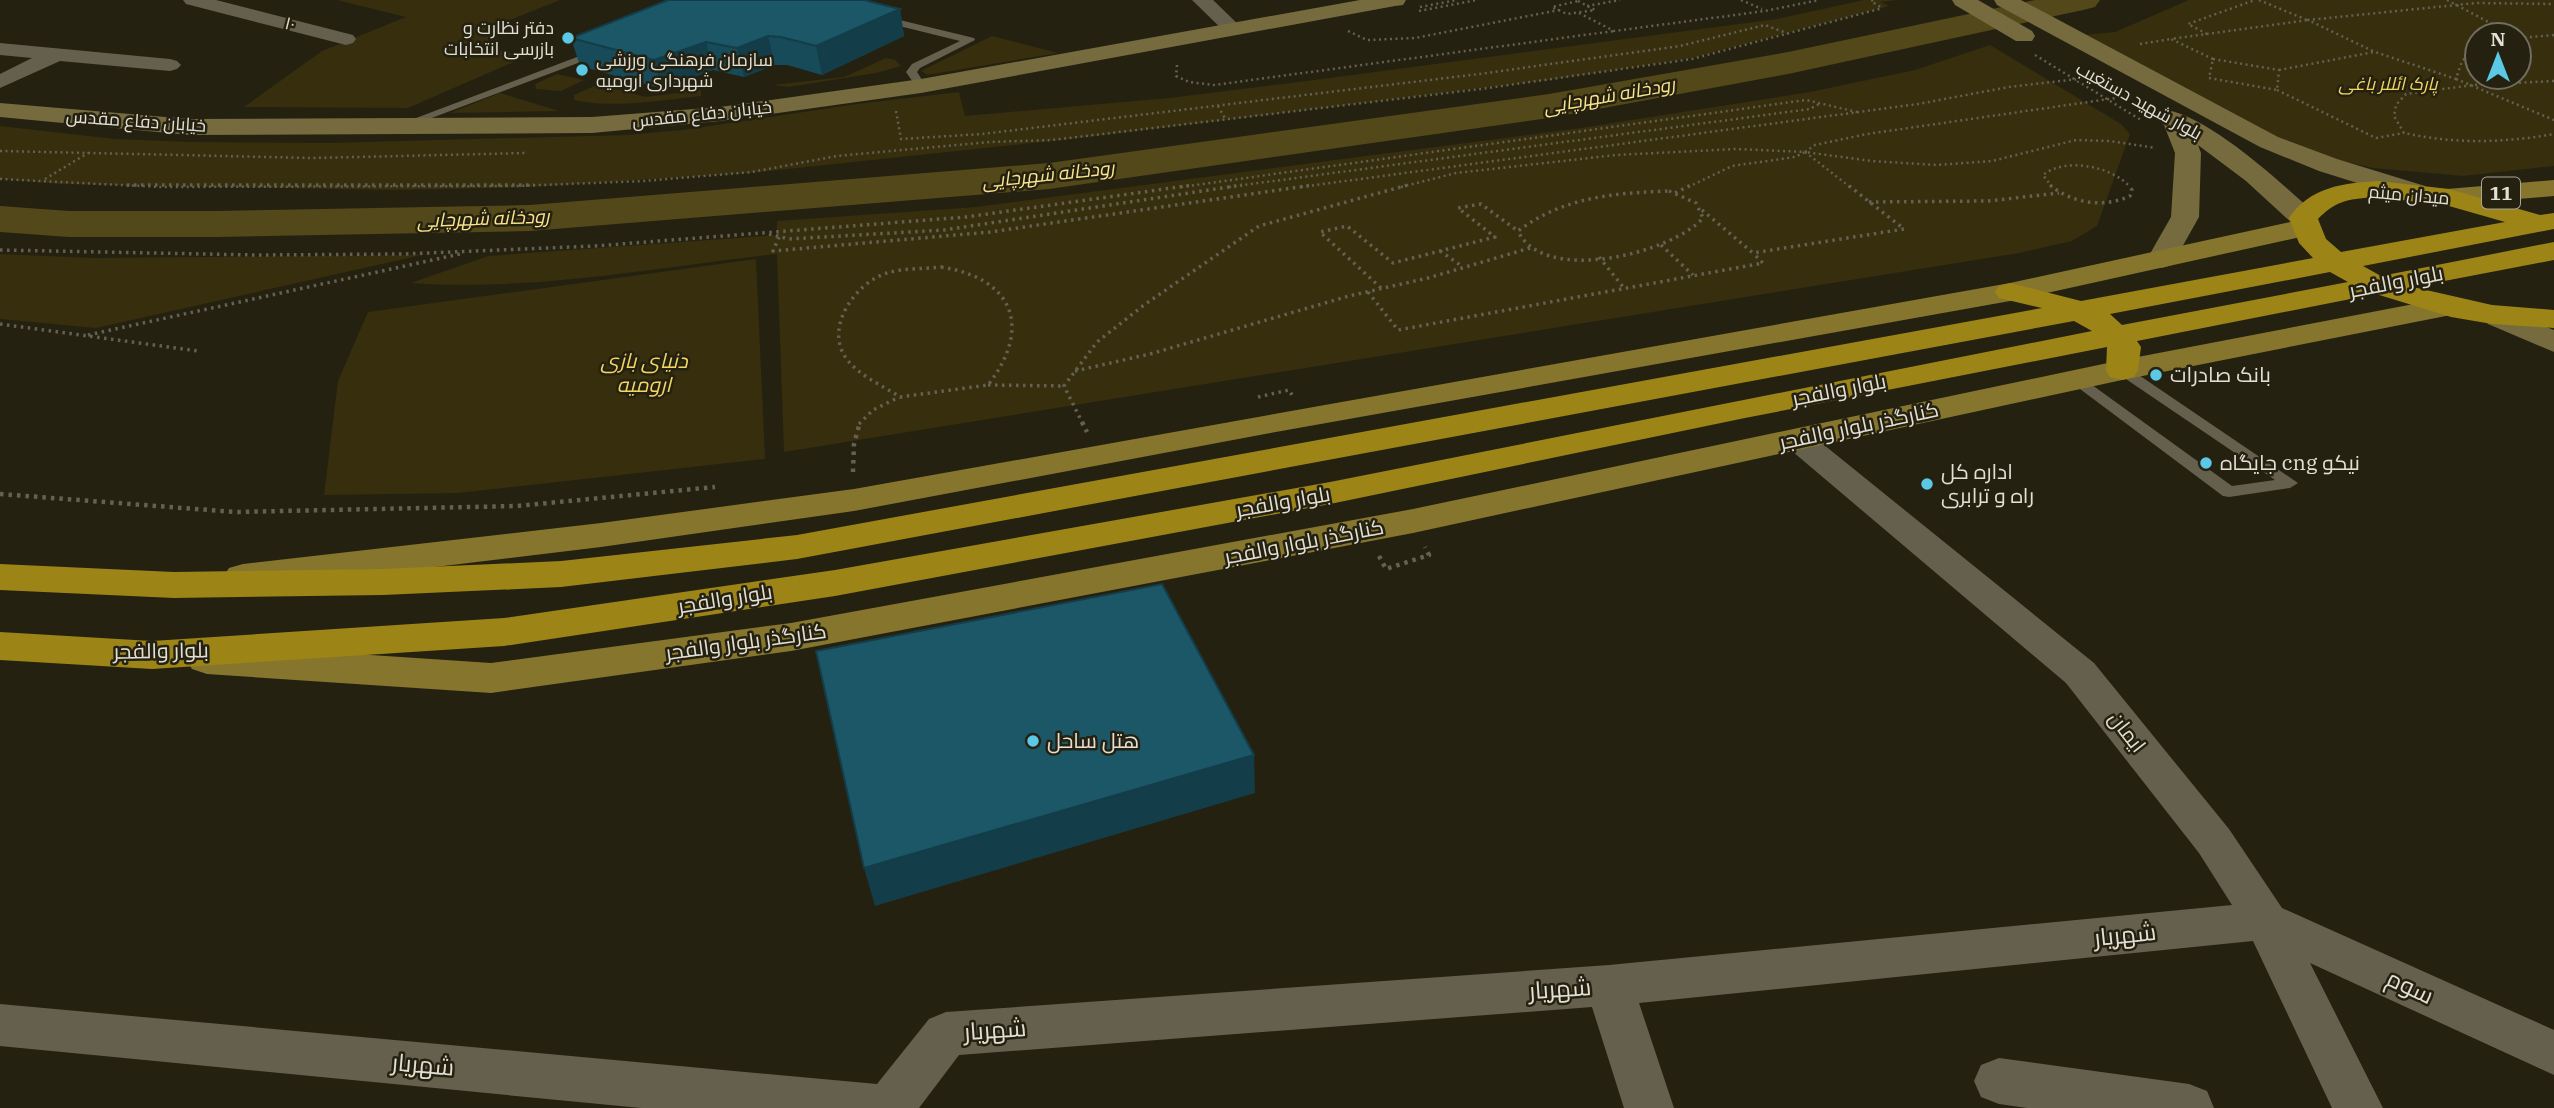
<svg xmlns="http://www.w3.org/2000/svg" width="2554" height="1108" viewBox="0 0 2554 1108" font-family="'IBM Plex Serif',Cairo,serif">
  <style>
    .green { fill: #362e0d; fill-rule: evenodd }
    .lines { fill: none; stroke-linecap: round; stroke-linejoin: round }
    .river { fill: #53481a; fill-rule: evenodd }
    .path-far2 { stroke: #646052; stroke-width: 2.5; stroke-dasharray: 2 3.5; stroke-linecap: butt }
    .path-far1 { stroke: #646052; stroke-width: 3.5; stroke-dasharray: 2.5 4.5; stroke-linecap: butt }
    .path { stroke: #646052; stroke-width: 4.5; stroke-dasharray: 3.5 5; stroke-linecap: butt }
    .lane { fill: #65604e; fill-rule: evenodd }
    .street { fill: #65604e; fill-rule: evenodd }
    .secondary { fill: #766b3e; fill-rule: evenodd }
    .primary { fill: #86762d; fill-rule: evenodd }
    .highway { fill: #9c8417; fill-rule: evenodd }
    .wall { fill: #174b59 }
    .shaded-wall { fill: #133d48 }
    .building { fill: #1b5767; stroke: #133d48; stroke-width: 2 }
    .poi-dot { fill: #5bc8e6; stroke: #252111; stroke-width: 2.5 }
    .labels { text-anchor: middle; stroke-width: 5; stroke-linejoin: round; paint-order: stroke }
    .far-street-label { font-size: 18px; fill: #e2dfd5; stroke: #252111 }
    .far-poi-label { font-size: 18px; fill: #e2dfd5; stroke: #252111; text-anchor: end }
    .far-park-label { font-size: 18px; font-style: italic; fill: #f3d561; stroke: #252111 }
    .far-water-label { font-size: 19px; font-style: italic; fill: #fbe48c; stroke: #252111 }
    .shield { fill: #252111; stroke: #a9a69a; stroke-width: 2 }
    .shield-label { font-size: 19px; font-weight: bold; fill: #e2dfd5 }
    .street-label { font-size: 21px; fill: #e2dfd5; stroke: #252111 }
    .park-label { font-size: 21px; font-style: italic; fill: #f3d561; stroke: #252111 }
    .poi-label { font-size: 21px; fill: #e2dfd5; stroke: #252111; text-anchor: start }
    .near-street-label { font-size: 24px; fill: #e2dfd5; stroke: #252111 }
  </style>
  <rect width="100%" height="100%" fill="#252111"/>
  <path class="green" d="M 337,0 L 560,0 L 480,32 L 499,40 L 491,48 L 525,57 L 408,108 L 244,107 L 322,51 L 406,17 Z
    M 1864,0 L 1897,0 L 1881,2 L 1889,6 L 1692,58 L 1549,80 L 1071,139 L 749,173 L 529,187 L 392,190 L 59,184 L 0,179 L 0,126 L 115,139 L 193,142 L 329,143 L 625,135 L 683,130 L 857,104 L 959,92 L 965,116 L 1169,98 L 1299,82 L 1777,19 Z
    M 2189,0 L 2554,0 L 2554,166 L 2463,176 L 2373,168 L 2303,152 L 2083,35 L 2115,32 ZM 2477,35 L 2519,35 L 2519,77 L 2477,77 Z
    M 992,36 L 1058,53 L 927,75 L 921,71 Z
    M 1990,45 L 2121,124 L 2130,134 L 2097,226 L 2072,241 L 2019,253 L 784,452 L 777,254 C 656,267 532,292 411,283 L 488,256 L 777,235 L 777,221 L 976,207 L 1581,128 L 1810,92 L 1915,70 Z
    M 886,58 L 895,60 L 901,66 L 876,73 L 788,87 L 773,85 L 844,77 Z
    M 557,74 L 584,80 L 561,91 L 536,89 L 535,84 Z
    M 599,84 L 645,97 L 701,90 L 701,96 C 661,100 614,109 574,100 L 574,95 Z
    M 500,93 L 559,111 L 450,113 Z
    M 0,254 L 94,258 L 422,255 L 96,328 L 0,319 Z
    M 756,259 L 765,459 L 458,493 L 324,495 L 338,381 L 368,312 Z"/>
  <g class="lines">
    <path class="river" d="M 2035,0 L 2100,0 L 2095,7 L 2083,10 L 1788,74 L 1549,118 L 1049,189 L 530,231 L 217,237 L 69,237 L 0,232 L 0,206 L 69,211 L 217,211 L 530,205 L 1049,163 L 1549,94 L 1788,52 Z"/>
    <path class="path-far2" d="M 1741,0 L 1762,9
      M 1873,0 L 1871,1 L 1882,8
      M 2259,0 L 2307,20
      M 2447,0 L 2513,35
      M 1578,1 L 1595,10 L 1567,14 L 1552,7 Z
      M 1587,6 L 1620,0
      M 1420,7 L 1457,0
      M 1419,11 L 1477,0
      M 1579,13 L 1614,31 L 1765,11 L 1819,0
      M 1348,31 L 1367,40 L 1415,38 L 1559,10
      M 2207,34 L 2188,24 L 2255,0
      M 2519,38 L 2554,35
      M 2140,44 L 2171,39
      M 2477,48 L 2462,61 L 2456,79 L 2375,52 L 2308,20 L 2476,3 L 2554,4
      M 2035,55 L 2141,120
      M 2213,59 L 2171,39 L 2308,20
      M 2213,59 L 2279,70 L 2277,90 L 2209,78 Z
      M 1177,65 L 1176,76 L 1189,82 L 1214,85 L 1614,31
      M 2279,70 L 2374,52
      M 2456,79 L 2554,120
      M 2554,81 L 2473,85 L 2406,94 L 2396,105 L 2394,116 L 2404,133 C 2455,144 2502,143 2554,134
      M 2277,90 L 2376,138 L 2404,133
      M 1218,106 L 1226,120
      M 896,111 L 901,139 L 982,134 L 1479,74 L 1680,46 L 1765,25 L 1789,34
      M 0,151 L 313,158 L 527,153
      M 1805,152 L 1850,187
      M 0,179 L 161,187 L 516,186 L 644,181 L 752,172 L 837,156 L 989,142 L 1052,140 L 1481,89 L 1692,59 L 1883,8
      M 45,179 L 88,153
      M 1181,187 L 1806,100 L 1857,112
      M 1229,187 L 1810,109 L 1821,103
      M 1301,187 L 1918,104 L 2009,87 L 2095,77
      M 1401,187 L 1456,173 L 1616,155 L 1736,149 L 1805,152 L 1815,145 L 1867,134 L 2130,96
      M 1688,187 L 1732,166 L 1795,157 L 1805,152 L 1871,161 L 1937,165 L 1992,161 L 2076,140 L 2110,141 L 2156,148
      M 2052,187 L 2043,175 C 2065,157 2112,166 2130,187"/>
    <path class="path-far1" d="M 127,185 L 534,185
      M 2050,185 C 2073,204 2104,208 2130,196 L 2132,190 L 2128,185
      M 1669,191 L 1696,203 L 1703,218 C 1671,254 1543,285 1518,231 C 1563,197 1614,193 1669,191 Z
      M 1675,193 L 1691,185
      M 1869,202 L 1988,201 L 2059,193
      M 1702,210 L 1753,253 L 1904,229 L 1848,185
      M 769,234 L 789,239 L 944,230 L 1242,185
      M 779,237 L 773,251 L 990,232 L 1313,185
      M 1661,245 L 1693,275
      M 0,250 L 255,255 L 403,254 L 595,246 L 966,217 L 1193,185
      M 1440,251 L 1463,267
      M 1599,257 L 1624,288
      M 941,267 C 1013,278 1033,327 988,385 L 900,397 C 882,385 855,374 844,355 C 826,324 857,282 887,273 C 903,268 924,269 941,267 Z
      M 1381,288 L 1320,232 L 1347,226 L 1393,263 L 1495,237 L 1458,208 L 1481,204 L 1518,231
      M 1368,292 L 1398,330 L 1763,263 L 1753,253
      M 0,324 L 198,351
      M 88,335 L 460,254
      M 1075,371 L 1150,354 L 1349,296 L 1428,278 L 1530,248
      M 988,385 L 1064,386
      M 1258,397 L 1289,390 L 1292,395
      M 859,424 L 873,410 L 899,397
      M 1083,424 L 1064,386 L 1097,342 L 1144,305 L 1259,226 L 1408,185"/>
    <path class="path" d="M 1082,422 L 1087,432
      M 853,472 L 854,444 L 860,422
      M 0,494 L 235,512 L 517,506 L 715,487
      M 1379,556 L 1386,569 L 1429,555 L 1425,547"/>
    <path class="lane" d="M 879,15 L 974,38 L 975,40 L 920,68 L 917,72 L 926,86 L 917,88 L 906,72 L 912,64 L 960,41 L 875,20 L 875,16 Z
      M 598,49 L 602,50 L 602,54 L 405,128 L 395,126 Z
      M 2122,366 L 2127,367 L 2298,483 L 2290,488 L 2229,497 L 2223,496 L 2068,380 L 2076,375 L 2081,377 L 2232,486 L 2275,480 L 2117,373 L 2115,370 L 2117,367 Z"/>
    <path class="street" d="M 183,0 L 216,0 L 353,35 L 356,39 L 353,43 L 346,45 L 186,4 Z
      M 1192,0 L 1213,0 L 1244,30 L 1241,34 L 1227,34 Z
      M 0,43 L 170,59 L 177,61 L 181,65 L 177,69 L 170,71 L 60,61 L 0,88 L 0,74 L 32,58 L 0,55 Z
      M 1797,429 L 1808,432 L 2094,663 L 2229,829 L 2282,908 L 2554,1030 L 2554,1075 L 2310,963 L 2383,1108 L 2332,1108 L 2253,941 L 1639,1003 L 1674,1108 L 1624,1108 L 1592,1007 L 959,1055 L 919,1108 L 641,1108 L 0,1046 L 0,1004 L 877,1084 L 929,1019 L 946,1012 L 1609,965 L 2232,905 L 2199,853 L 2066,683 L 1786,446 L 1781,439 L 1786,432 Z
      M 1999,1058 L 2189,1084 L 2207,1091 L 2214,1108 L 2027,1108 L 1999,1104 L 1981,1097 L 1974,1081 L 1981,1065 Z"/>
    <path class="secondary" d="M 1360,0 L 1406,0 L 1403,5 L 1395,6 L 921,93 L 720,121 L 592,133 L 189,135 L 0,117 L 0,103 L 189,119 L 592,117 L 720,107 L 921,79 Z
      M 1952,0 L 1978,0 L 2032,31 L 2035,36 L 2032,41 L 2016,41 L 1955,5 Z
      M 1994,0 L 2021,0 L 2278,137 L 2337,159 L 2425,186 L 2429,192 L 2425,198 L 2415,200 L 2405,198 L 2319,171 L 2260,147 L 1997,5 Z
      M 2168,110 C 2214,121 2277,179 2313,212 L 2317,218 L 2313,224 L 2303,226 L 2293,224 L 2246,181 L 2198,145 L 2201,153 L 2199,217 L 2172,265 L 2162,268 L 2152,265 L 2147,259 L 2171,217 L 2175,153 L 2164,125 L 2156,117 L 2159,112 Z
      M 2499,308 L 2554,330 L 2554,352 L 2488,324 L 2483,317 L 2488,310 Z"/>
    <path class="primary" d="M 2554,180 L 2554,196 L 2447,205 L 2437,203 L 2433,197 L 2437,191 L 2447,189 Z
      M 2304,219 L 2314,222 L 2318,228 L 2314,234 L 2010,301 L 1265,434 L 854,511 L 601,547 L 243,590 L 229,586 L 223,577 L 229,568 L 243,564 L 601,523 L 854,489 L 2010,283 Z
      M 2445,298 L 2456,300 L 2460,307 L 2456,314 L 2122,380 L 1413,533 L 791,651 L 491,693 L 207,674 L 192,669 L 186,659 L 192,649 L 207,644 L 491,663 L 791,623 L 1413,509 L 2122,360 Z"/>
    <path class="highway" d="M 2378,181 L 2449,189 L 2540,215 L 2554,213 L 2554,229 L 2363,266 L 2381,276 L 2554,242 L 2554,260 L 2413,287 L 2492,305 L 2554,310 L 2554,328 L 2492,324 L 2451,317 L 2376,294 L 2137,341 L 2141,347 L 2138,370 L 2134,377 L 2122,380 L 2110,377 L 2106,370 L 2107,347 L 1745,418 L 1330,504 L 835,596 L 504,646 L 152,669 L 0,660 L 0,632 L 152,641 L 504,618 L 835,570 L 1330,482 L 2092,331 L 2074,321 L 797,559 L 561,587 L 383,595 L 174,598 L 0,590 L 0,564 L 174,572 L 383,569 L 561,561 L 797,535 L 2042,308 L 1999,298 L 1995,292 L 1999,286 L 2010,283 L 2081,301 L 2313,258 L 2299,243 L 2289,218 C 2310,187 2343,183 2378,181 ZM 2378,197 L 2449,206 L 2505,222 L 2341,252 L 2326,239 L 2318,219 C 2337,199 2351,199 2378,197 ZM 2330,272 L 2348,282 L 2122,325 L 2110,314 Z"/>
  </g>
  <path class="wall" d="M 900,9 L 904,36 L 822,75 L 787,65 L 775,65 L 744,77 L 713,70 L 662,89 L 580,66 L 571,38 Z"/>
  <path class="shaded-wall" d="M 900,9 L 904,36 L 822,75 L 816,46 Z
    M 768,36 L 775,65 L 744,77 L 737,48 Z
    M 706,42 L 713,70 L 662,89 L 654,60 Z
    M 1254,755 L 1255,793 L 875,906 L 864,868 Z"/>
  <path class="building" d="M 668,0 L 864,0 L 900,9 L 816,46 L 781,37 L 768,36 L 737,48 L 706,42 L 654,60 L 571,38 Z
    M 1162,584 L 1254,755 L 864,868 L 816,651 Z"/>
  <g class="poi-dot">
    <circle cx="568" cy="38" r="7"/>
    <circle cx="582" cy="70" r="7"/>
    <circle cx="2156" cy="375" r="7"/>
    <circle cx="2206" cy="463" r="7"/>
    <circle cx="1927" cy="484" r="7"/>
    <circle cx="1033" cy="741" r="7"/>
  </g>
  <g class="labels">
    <g class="far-street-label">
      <text transform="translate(290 24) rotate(14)" y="6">۱۰</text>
      <text transform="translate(2139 101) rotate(29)" y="6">بلوار شهید دستغیب</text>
      <text transform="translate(702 114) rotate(-6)" y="6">خیابان دفاع مقدس</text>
      <text transform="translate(136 121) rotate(4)" y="6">خیابان دفاع مقدس</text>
      <text transform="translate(2409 195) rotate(5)" y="6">میدان میثم</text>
    </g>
    <g class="far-poi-label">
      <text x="554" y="34">دفتر نظارت و<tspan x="554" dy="21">بازرسی انتخابات</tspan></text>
      <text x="596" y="66" text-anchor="start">سازمان فرهنگی ورزشی<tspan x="596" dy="21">شهرداری ارومیه</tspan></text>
    </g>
    <g class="far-park-label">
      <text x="2388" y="90">پارک ائللر باغی</text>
    </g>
    <g class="far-water-label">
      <text transform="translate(1609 95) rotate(-10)" y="7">رودخانه شهرچایی</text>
      <text transform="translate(1048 174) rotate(-6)" y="7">رودخانه شهرچایی</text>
      <text transform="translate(483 218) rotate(-2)" y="7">رودخانه شهرچایی</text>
    </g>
    <rect class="shield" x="2482" y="177.5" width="38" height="31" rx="5"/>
    <g class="shield-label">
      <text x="2501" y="200">11</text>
    </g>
    <g class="street-label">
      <text transform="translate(2396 282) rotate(-11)" y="7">بلوار والفجر</text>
      <text transform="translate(1839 390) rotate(-11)" y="7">بلوار والفجر</text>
      <text transform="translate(1859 426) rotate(-12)" y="7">کنارگذر بلوار والفجر</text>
      <text transform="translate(1283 502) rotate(-10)" y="7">بلوار والفجر</text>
      <text transform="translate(1304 542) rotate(-11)" y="7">کنارگذر بلوار والفجر</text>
      <text transform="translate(725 599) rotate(-9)" y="7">بلوار والفجر</text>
      <text transform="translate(746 642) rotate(-8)" y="7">کنارگذر بلوار والفجر</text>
      <text transform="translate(161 651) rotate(-1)" y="7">بلوار والفجر</text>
      <text transform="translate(2127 732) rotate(52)" y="7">ایمان</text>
    </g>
    <g class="park-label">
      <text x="644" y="368">دنیای بازی<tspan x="644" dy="24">ارومیه</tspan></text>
    </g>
    <g class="poi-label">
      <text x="2170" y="382">بانک صادرات</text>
      <text x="2220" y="470">جایگاه cng نیکو</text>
      <text x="1941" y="479">اداره کل<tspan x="1941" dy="24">راه و ترابری</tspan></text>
      <text x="1047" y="748">هتل ساحل</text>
    </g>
    <g class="near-street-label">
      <text transform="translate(2125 935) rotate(-6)" y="8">شهریار</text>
      <text transform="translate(2410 987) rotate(25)" y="8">سوم</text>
      <text transform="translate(1560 989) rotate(-4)" y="8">شهریار</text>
      <text transform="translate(995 1030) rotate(-4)" y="8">شهریار</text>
      <text transform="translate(423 1065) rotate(5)" y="8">شهریار</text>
    </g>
  </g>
  <g transform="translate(2498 56)"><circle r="33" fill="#252111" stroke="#716d5f" stroke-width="2"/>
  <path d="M0-5L12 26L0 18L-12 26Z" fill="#5bc8e6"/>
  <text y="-10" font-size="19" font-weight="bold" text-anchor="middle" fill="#e2dfd5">N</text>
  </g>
</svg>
